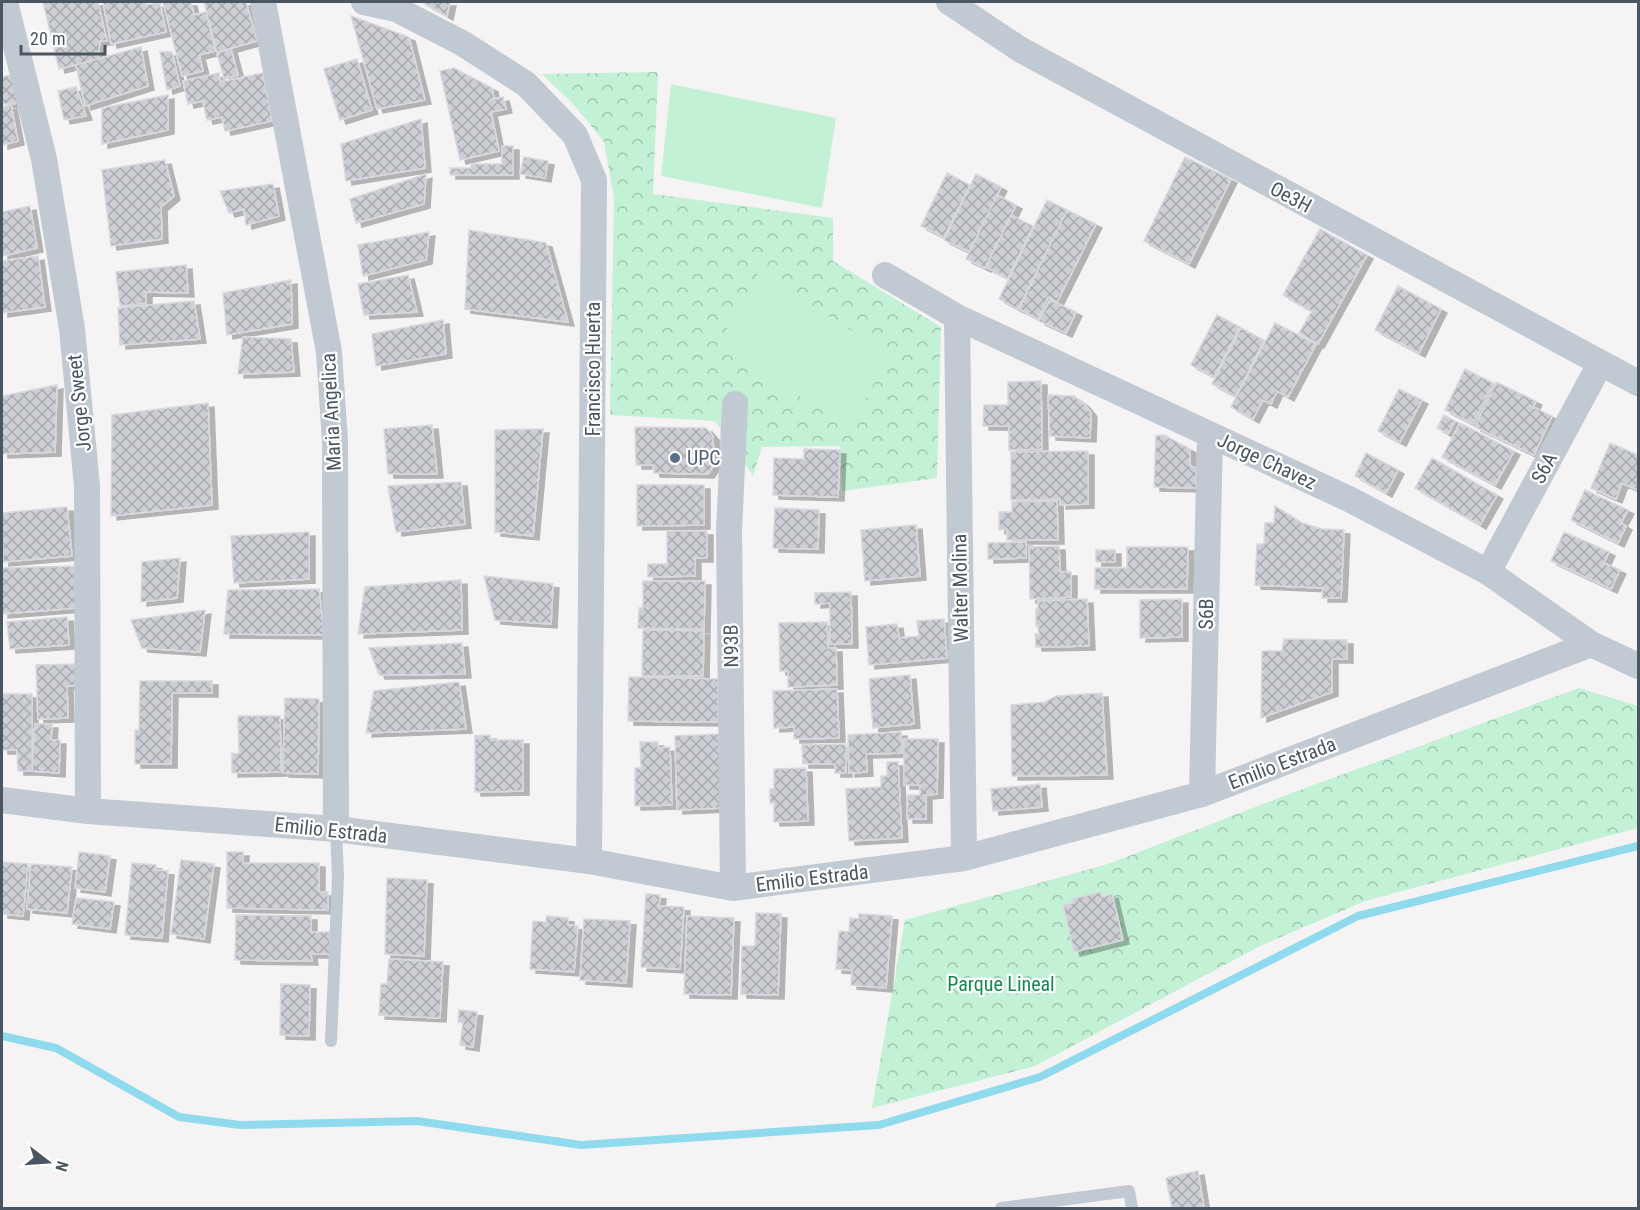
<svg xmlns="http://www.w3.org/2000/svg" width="1640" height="1210" viewBox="0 0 1640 1210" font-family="'Roboto Condensed',sans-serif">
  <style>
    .park { fill: url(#park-crowns) }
    .garden { fill: #c3f1d5 }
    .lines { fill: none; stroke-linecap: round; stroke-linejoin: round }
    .stream { stroke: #90daee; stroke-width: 8 }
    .building { fill: url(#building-cross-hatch); stroke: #d7d9de; stroke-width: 1.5; filter: url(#shadow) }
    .lane { stroke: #c1cad2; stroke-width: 12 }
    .street { stroke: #c1cad2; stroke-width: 26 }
    .service-dot { fill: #5c6f8a; stroke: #fff; stroke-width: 2 }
    .labels { text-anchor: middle; stroke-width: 4.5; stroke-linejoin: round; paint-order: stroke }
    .street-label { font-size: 20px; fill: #4a5661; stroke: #fff }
    .service-label { font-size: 20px; fill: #4e5e75; stroke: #fff; text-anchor: start }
    .park-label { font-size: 20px; fill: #17864f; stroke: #fff }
  </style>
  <defs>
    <pattern id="park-crowns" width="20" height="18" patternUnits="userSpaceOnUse" patternTransform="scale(1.5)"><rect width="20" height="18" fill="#c3f1d5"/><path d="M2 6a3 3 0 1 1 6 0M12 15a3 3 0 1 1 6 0" fill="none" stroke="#a0c6b0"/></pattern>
    <pattern id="building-cross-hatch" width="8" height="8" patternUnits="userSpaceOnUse" patternTransform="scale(1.5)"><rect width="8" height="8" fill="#cdcfd5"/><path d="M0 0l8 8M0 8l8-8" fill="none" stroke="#a8abb0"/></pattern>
    <filter id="shadow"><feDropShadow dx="6" dy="4" stdDeviation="0" flood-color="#0004"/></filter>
  </defs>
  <rect width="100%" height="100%" fill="#f5f3f3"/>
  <path class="park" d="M 658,72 L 653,194 L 833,218 L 833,261 L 941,327 L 937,478 L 842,491 L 840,446 L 762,447 L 753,476 L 715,421 L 610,415 L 614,198 L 604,142 L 576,107 L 542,74 Z
    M 1579,688 L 1638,706 L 1638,828 L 1365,901 L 1260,946 L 1035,1066 L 872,1108 L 905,920 L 1108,864 L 1289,794 Z"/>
  <path class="garden" d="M 671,84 L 836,118 L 822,208 L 661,176 Z
    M 758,273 L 890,354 L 851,426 L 716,348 Z"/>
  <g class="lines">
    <path class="stream" d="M 2,1036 L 56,1048 L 179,1117 L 240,1125 L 417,1121 L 581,1145 L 879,1125 L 1040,1077 L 1358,916 L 1638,846"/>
  </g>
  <path class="building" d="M 43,2 L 98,2 L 107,41 L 100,41 L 98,59 L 59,69 Z
    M 103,2 L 146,2 L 146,5 L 160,3 L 166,32 L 111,44 Z
    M 163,2 L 191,2 L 194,15 L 206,12 L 215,51 L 199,55 L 203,71 L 182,76 Z
    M 204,2 L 246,2 L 257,41 L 217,52 Z
    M 422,2 L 450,2 L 447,16 Z
    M 351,16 L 409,37 L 425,100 L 377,109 Z
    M 141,47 L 148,86 L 85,106 L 76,65 Z
    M 231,49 L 238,75 L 224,79 L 217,53 Z
    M 160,52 L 172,52 L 180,86 L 167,90 Z
    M 357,59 L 372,110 L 340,120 L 324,69 Z
    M 454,68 L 492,88 L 494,99 L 503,97 L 506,109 L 491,112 L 499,151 L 460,160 L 440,71 Z
    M 219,73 L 220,82 L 263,73 L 272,121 L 225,131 L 222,117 L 207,120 L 203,101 L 188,104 L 183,81 Z
    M 11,75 L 21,103 L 2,104 L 2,77 Z
    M 76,87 L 86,116 L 64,120 L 58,91 Z
    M 168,95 L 168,130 L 102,144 L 102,108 Z
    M 11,105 L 18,141 L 2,145 L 2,107 Z
    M 421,119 L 425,168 L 346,181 L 341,144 Z
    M 502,146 L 513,146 L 513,175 L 450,175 L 450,168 L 471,168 L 471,164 L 502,164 Z
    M 524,157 L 548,161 L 545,178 L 520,174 Z
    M 1185,157 L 1231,179 L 1189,264 L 1144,241 Z
    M 165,160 L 174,196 L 161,207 L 162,239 L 111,246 L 102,170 Z
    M 947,173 L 970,185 L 944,237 L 921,226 Z
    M 426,174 L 424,204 L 356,223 L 350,199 Z
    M 976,174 L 1001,187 L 969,252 L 944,240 Z
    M 273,184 L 279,216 L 246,225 L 244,209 L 229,213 L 220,191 Z
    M 997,195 L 1016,205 L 985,268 L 966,259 Z
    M 1047,200 L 1067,210 L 1018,309 L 999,299 Z
    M 30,206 L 37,248 L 2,256 L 2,212 Z
    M 1067,210 L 1096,224 L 1057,302 L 1048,297 L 1038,319 L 1019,309 Z
    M 1011,215 L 1033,226 L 1008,278 L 986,267 Z
    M 1320,229 L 1367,255 L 1318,344 L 1299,333 L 1312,311 L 1283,295 Z
    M 469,230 L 546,243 L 568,322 L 465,309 Z
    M 429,232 L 426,260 L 363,276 L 358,245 Z
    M 38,256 L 45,307 L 2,313 L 2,261 Z
    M 186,265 L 188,293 L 146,292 L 146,303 L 120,306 L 116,272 Z
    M 408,275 L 417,312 L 364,315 L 358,284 Z
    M 291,280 L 292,324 L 227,335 L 223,293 Z
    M 1398,286 L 1441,309 L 1419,353 L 1375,330 Z
    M 1050,300 L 1076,312 L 1066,333 L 1039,321 Z
    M 194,301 L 200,339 L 120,345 L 118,308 Z
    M 1217,315 L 1240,327 L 1214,377 L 1191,365 Z
    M 443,320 L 446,354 L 376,366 L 372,334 Z
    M 1275,323 L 1316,344 L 1288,397 L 1277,391 L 1271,404 L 1263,400 L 1253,419 L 1231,407 Z
    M 1241,328 L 1264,340 L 1236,396 L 1212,384 Z
    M 243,337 L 291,339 L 294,372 L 238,374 Z
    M 1465,369 L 1493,383 L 1473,424 L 1445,410 Z
    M 1041,381 L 1042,449 L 1009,450 L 1009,426 L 983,426 L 984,405 L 1008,405 L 1008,382 Z
    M 1496,382 L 1536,401 L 1533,407 L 1552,416 L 1534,455 L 1475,427 Z
    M 57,385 L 55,452 L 2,454 L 2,396 Z
    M 1399,389 L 1422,400 L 1400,442 L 1378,431 Z
    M 1048,395 L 1074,396 L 1084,404 L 1091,413 L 1090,438 L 1050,436 Z
    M 208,403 L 212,505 L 111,516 L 112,415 Z
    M 1444,415 L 1455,421 L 1448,434 L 1437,428 Z
    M 1460,423 L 1514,451 L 1495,485 L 1442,457 Z
    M 432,425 L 437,474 L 388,474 L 384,429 Z
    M 635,427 L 706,428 L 713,436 L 714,465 L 708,474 L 654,473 L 653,465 L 636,465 Z
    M 543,429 L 533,536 L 495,532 L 495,430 Z
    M 1164,435 L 1190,449 L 1190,466 L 1196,468 L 1196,488 L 1154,487 L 1156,436 Z
    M 1610,443 L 1638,455 L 1638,490 L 1622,483 L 1616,499 L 1591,488 Z
    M 804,449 L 840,450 L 838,497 L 773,495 L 774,458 L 804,459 Z
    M 1088,451 L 1088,504 L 1060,505 L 1060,499 L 1011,500 L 1011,452 Z
    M 1366,453 L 1398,470 L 1386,493 L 1355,476 Z
    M 1432,458 L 1497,495 L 1480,525 L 1415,488 Z
    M 461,482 L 465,524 L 396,532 L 388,486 Z
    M 637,485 L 704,485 L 704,525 L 637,526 Z
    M 1585,490 L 1628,510 L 1621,523 L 1626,526 L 1618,543 L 1571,520 Z
    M 1057,501 L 1058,540 L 1007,540 L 1007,529 L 999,530 L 999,512 L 1012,512 L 1012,502 Z
    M 1275,506 L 1302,523 L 1322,529 L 1344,530 L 1341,598 L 1322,598 L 1323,588 L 1255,585 L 1257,544 L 1264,544 L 1265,523 L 1274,523 Z
    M 67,507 L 72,556 L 3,562 L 2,513 Z
    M 775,508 L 819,510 L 818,549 L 773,548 Z
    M 916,525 L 920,576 L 865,581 L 861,530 Z
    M 667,531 L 707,531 L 707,558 L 695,558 L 695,576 L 648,577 L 648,564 L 667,564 Z
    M 309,532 L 309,579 L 234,583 L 231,536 Z
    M 1564,532 L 1609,552 L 1604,563 L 1620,570 L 1611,589 L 1551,561 Z
    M 1026,542 L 1026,558 L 988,559 L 988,543 Z
    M 1059,546 L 1060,572 L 1071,572 L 1071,597 L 1030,599 L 1029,547 Z
    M 1127,547 L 1188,547 L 1187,589 L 1095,589 L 1095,568 L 1127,568 Z
    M 1096,550 L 1115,550 L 1115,562 L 1096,562 Z
    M 180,558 L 177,598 L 141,602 L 142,562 Z
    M 74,566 L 76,608 L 2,614 L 2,568 Z
    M 484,576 L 553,584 L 551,624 L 495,620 Z
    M 461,580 L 462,630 L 358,634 L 365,587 Z
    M 643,581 L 705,581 L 704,629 L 638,628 L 639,608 L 643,608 Z
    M 319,589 L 324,635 L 224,634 L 228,590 Z
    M 851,592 L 852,644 L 830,644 L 830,603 L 815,604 L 815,593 Z
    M 1087,599 L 1089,646 L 1036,647 L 1035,634 L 1039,634 L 1038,626 L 1036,626 L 1036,609 L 1038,609 L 1038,601 Z
    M 1182,599 L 1182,637 L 1140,638 L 1140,600 Z
    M 205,610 L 200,652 L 142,648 L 131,620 Z
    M 67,617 L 69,645 L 10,649 L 7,622 Z
    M 944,619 L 947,658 L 869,665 L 866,627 L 897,624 L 899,638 L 919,636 L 917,621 Z
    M 827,622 L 828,648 L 836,648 L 837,685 L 788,687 L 788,671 L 780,671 L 779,623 Z
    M 643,630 L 704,631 L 703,676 L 642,676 Z
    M 1284,639 L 1347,640 L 1347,659 L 1332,659 L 1332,692 L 1261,718 L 1262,651 L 1282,651 Z
    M 462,643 L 465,674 L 379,675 L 369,648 Z
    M 79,664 L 79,685 L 67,686 L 68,718 L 38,719 L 36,665 Z
    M 910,675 L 914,724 L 873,728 L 869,679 Z
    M 629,677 L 718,679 L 718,722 L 628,721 Z
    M 140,681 L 212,681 L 212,693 L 172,693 L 171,764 L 135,764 L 135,730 L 139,730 Z
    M 459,682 L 466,729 L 366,733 L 374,691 Z
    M 837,689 L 839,738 L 794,739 L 794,727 L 774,728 L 773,691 Z
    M 1102,693 L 1107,775 L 1012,776 L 1011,705 L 1045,702 L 1056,696 Z
    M 2,694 L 32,694 L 32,771 L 18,771 L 17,750 L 2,750 Z
    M 285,698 L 319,699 L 318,774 L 283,773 Z
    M 238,716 L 280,716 L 281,772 L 232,773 L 232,753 L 239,754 Z
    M 35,724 L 52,724 L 51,740 L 60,740 L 59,773 L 32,771 Z
    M 901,732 L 902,753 L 866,754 L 867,772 L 849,773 L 848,735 Z
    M 719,734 L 721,808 L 677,810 L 675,736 Z
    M 490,735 L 491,740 L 523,740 L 523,791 L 475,792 L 475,736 Z
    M 904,739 L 938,739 L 937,794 L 926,795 L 926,819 L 907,819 L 908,795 L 920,795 L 920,785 L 904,785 Z
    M 640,742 L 658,742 L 658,748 L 670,747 L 672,805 L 635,806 L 635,768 L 641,768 Z
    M 846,744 L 846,773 L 835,773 L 835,764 L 803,764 L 802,745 Z
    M 887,762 L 898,762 L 902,838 L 849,841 L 846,789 L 881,787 L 881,776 L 887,776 Z
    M 806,768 L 808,821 L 774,822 L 774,803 L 770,803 L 770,789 L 774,789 L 774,769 Z
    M 1040,784 L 1042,807 L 993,811 L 991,789 Z
    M 79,852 L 110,856 L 105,892 L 75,888 Z
    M 227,852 L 243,852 L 243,863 L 319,863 L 319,892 L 328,892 L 328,910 L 227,908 Z
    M 181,860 L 214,864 L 204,939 L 171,934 Z
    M 2,862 L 28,864 L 23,916 L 2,914 Z
    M 132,863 L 156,865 L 156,870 L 168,871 L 162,938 L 125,935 Z
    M 31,864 L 72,867 L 67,913 L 27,909 Z
    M 387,878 L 427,880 L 424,956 L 385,954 Z
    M 1101,892 L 1102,897 L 1112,894 L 1123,940 L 1074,952 L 1063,905 L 1073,903 L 1072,899 Z
    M 646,894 L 660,895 L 659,906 L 684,907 L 680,969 L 641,967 Z
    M 76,898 L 114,902 L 110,929 L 72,924 Z
    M 756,913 L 781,914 L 778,995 L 741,994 L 742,946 L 755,946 Z
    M 859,914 L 892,916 L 886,988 L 851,985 L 852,970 L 836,969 L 839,931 L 849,932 L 850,918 L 859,919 Z
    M 236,915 L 311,916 L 311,932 L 330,932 L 330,954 L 311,954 L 312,961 L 235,960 Z
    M 547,916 L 568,918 L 568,925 L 578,926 L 574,972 L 530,969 L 533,921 L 546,922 Z
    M 687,916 L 734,918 L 731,995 L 684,994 Z
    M 584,919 L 630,921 L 626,983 L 580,980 Z
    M 389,959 L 443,962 L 440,1018 L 379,1015 L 381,984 L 387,984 Z
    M 281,984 L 310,985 L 309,1036 L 280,1035 Z
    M 459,1010 L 477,1012 L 473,1047 L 460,1045 L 463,1023 L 458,1022 Z
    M 1198,1171 L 1204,1208 L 1172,1208 L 1166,1178 Z"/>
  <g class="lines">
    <path class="lane" d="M 331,1041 L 338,877 L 336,829
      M 1001,1208 L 1129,1191 L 1132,1208"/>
    <path class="street" d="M 5,2 L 44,159 L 72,329 L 87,486 L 88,811
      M 263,2 L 329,352 L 335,441 L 336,829
      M 364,2 L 396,9 L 462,43 L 526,84 L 575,135 L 594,180 L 589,861
      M 949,2 L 1021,50 L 1638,383
      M 885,275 L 957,317 L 1349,499 L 1488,572 L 1591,644 L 1638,666
      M 957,317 L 964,858
      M 1488,572 L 1600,364
      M 1202,794 L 1210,435
      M 2,800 L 88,811 L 336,829 L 589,861 L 733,888 L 964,858 L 1202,794 L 1591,644
      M 733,888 L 729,530 L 735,404"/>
  </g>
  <circle class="service-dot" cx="675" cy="458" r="6"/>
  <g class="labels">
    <g class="street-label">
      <text transform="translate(1291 197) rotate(28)" y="7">Oe3H</text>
      <text transform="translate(593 369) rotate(-90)" y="7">Francisco Huerta</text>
      <text transform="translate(79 403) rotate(-96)" y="7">Jorge Sweet</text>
      <text transform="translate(331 412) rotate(-93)" y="7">Maria Angelica</text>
      <text transform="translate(1267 461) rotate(25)" y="7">Jorge Chavez</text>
      <text transform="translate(1544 468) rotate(-62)" y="7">S6A</text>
      <text transform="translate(960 588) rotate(-91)" y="7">Walter Molina</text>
      <text transform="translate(1206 614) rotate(-89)" y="7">S6B</text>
      <text transform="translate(731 646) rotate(-91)" y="7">N93B</text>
      <text transform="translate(1282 763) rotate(-21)" y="7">Emilio Estrada</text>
      <text transform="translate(331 830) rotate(6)" y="7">Emilio Estrada</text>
      <text transform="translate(812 878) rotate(-7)" y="7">Emilio Estrada</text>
    </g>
    <g class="service-label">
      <text x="687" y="465">UPC</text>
    </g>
    <g class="park-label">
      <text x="1001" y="991">Parque Lineal</text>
    </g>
  </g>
  <rect width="1640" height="1210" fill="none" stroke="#4a5661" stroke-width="6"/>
  <g transform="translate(48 1162) rotate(107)" stroke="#ffffff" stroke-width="4.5" paint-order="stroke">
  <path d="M0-4.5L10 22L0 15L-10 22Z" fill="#4a5661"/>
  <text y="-9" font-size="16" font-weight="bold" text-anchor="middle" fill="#4a5661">N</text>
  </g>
  <path d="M21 45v9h84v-9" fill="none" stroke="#4a5661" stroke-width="3"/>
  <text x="30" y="45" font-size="18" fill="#4a5661" stroke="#ffffff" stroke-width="4.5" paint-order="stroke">20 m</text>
</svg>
